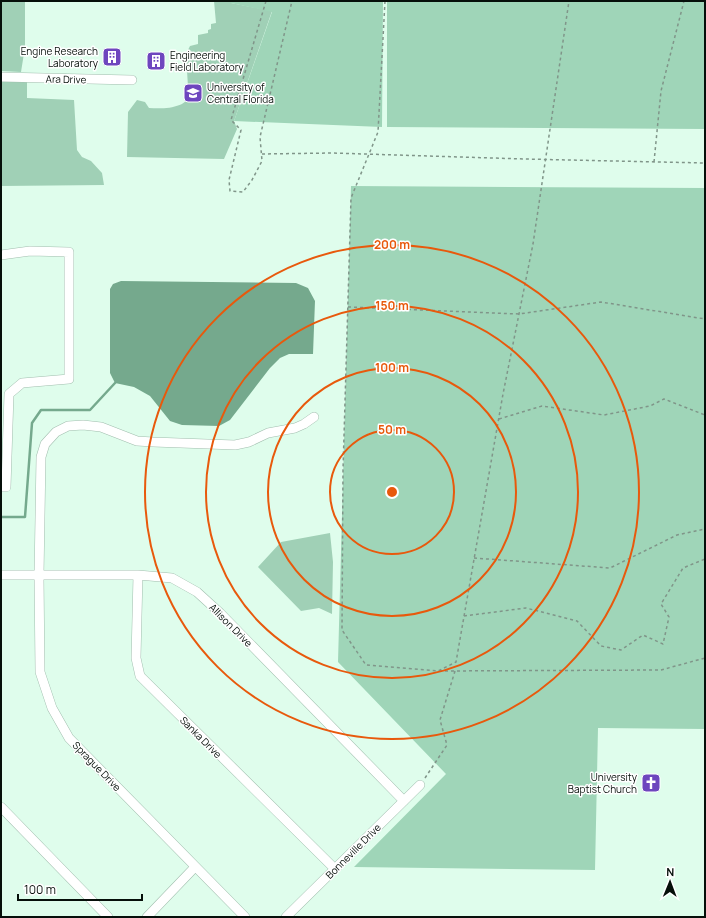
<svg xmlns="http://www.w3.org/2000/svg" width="706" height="918" viewBox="0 0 706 918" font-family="Manrope,sans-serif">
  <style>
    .green { fill: #a0d0b6 }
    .forest { fill: #9fd5b8 }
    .water { fill: #75a98d }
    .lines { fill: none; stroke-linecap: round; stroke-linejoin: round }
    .stream { stroke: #75a98d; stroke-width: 2.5 }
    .minor-casing { stroke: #a1beae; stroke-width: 10 }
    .path { stroke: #809589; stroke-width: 1.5; stroke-dasharray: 3 3; stroke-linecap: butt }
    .minor { stroke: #fff; stroke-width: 9 }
    .ring { fill: none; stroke: #e8590c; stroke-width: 2 }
    .labels { text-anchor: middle; stroke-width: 3; stroke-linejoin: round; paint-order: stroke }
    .poi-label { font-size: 10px; fill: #060f0a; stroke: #fff; text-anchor: end }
    .street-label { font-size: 10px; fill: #060f0a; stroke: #fff }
    .centre { fill: #e8590c; stroke: #fff; stroke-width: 2 }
    .ring-label { font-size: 12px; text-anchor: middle; font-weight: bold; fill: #e8590c; stroke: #fff; stroke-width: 3; stroke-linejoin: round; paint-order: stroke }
  </style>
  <rect width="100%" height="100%" fill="#dffdec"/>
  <path class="green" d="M 1,1 L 25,1 L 25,47 L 21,72 L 1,71 Z
    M 214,1 L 231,1 L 231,3 L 272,11 L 234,121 L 237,129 L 224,159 L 127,157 L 128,112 L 137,100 L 145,102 L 149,108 C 165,109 188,109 193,90 L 188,87 L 186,54 L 190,46 L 198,44 L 198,35 L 208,33 L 208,30 L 211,29 L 211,24 L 216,23 Z
    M 1,82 L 27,82 L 27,98 L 74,100 L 77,150 L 82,157 L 91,161 L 102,173 L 104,185 L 1,186 Z
    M 330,533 L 333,562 L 332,614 L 319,608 L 301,611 L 258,567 L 281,542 Z"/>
  <path class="forest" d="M 231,1 L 383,1 L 382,127 L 234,121 L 272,12 L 231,3 Z
    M 387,1 L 705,1 L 705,129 L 387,127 Z
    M 351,186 L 705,188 L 705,729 L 598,728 L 595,870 L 354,867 L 446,774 L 338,662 Z"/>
  <path class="water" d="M 121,281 L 296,283 L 308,288 L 315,301 L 313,354 L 289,354 L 280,358 L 270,368 L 230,420 L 219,426 L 182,425 L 170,421 L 150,396 L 134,387 L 115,383 L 110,373 L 110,289 L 113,284 Z"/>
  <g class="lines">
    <path class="stream" d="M 1,517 L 25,517 L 32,423 L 41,410 L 90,410 L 115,383"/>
    <g class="minor-casing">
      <path id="minor" d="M 1,77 L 132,80
        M 1,255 L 30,251 L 69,252 L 69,379 L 22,383 L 9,394 L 6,487 L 1,487
        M 1,575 L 138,575 L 172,578 L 197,592 L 220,613 L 404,801
        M 138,575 L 136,658 L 140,676 L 335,869
        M 1,807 L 108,917
        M 147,917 L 195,867
        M 245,917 L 69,738 L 52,708 L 40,672 L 39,576 L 41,457 L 45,444 L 56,432 L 68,426 L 83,425 L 101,427 L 137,441 L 153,442 L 235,445 L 249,442 L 268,433 L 295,428 L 304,424 L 314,417
        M 286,917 L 420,785"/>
    </g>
    <path class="path" d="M 266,1 L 231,120 L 241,130 L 229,180 L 230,191 L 243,192 L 252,180 L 262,161 L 260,137 L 292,1
      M 385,1 L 378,132 L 351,198 L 343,470 L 342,630 L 366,665 L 438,671 L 456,662 L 503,394 L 533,244 L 569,1
      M 262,154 L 332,153 L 524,159 L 705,163
      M 654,162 L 661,91 L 684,1
      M 348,307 L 519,314 L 601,302 L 705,319
      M 499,419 L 542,406 L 604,415 L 650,406 L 664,399 L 705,415
      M 474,558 L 610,568 L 677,535 L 705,529
      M 464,616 L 526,608 L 577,621 L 601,646 L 621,650 L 643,635 L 663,644 L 669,617 L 661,604 L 683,568 L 705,559
      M 439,671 L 661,670 L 705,658
      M 425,778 L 447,745 L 440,720 L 455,671"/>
    <use href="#minor" class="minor"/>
  </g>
  <g class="ring">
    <circle cx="392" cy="492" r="62"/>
    <circle cx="392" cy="492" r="124"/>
    <circle cx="392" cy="492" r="186"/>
    <circle cx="392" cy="492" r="247"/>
  </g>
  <defs>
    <g id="building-square" transform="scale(1)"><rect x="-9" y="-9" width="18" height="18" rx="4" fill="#6e46be" stroke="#fff"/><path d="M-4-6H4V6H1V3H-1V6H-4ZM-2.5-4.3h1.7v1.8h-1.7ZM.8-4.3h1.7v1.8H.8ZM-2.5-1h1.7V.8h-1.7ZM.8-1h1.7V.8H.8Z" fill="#fff"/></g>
    <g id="university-square" transform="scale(1)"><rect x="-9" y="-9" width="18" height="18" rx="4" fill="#6e46be" stroke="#fff"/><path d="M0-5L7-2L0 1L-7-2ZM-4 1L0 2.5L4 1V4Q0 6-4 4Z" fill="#fff"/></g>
    <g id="church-square" transform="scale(1)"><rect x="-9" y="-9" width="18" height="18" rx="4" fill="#6e46be" stroke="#fff"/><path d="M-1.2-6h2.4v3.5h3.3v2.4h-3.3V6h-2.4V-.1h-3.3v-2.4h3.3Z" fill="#fff"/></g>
  </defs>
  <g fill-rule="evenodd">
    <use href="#building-square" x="112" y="57"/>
    <use href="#building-square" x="156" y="61"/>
    <use href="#university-square" x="193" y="93"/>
    <use href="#church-square" x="651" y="783"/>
  </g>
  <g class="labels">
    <g class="poi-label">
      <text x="98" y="55">Engine Research<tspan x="98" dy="12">Laboratory</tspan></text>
      <text x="170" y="59" text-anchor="start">Engineering<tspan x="170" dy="12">Field Laboratory</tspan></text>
      <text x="207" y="91" text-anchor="start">University of<tspan x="207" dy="12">Central Florida</tspan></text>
      <text x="637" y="781">University<tspan x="637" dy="12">Baptist Church</tspan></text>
    </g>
    <g class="street-label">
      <text transform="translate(66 79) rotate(1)" y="4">Ara Drive</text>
      <text transform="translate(231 625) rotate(45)" y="4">Allison Drive</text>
      <text transform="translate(201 737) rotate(45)" y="4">Sanka Drive</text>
      <text transform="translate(97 766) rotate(46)" y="4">Sprague Drive</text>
      <text transform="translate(353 851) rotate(-45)" y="4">Bonneville Drive</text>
    </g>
  </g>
  <circle cx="392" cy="492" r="6" class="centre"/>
  <g class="ring-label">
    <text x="392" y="249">200 m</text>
    <text x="392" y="310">150 m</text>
    <text x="392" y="372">100 m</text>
    <text x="392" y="434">50 m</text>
  </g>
  <rect width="706" height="918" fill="none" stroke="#060f0a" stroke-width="4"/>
  <g transform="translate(670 882) rotate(1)" stroke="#ffffff" stroke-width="3" paint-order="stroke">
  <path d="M0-3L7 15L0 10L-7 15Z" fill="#060f0a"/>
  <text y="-6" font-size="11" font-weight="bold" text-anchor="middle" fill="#060f0a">N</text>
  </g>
  <path d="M18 894v6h124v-6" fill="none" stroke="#060f0a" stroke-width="2"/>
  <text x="24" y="894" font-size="12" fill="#060f0a" stroke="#ffffff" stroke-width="3" paint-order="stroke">100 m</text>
</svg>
